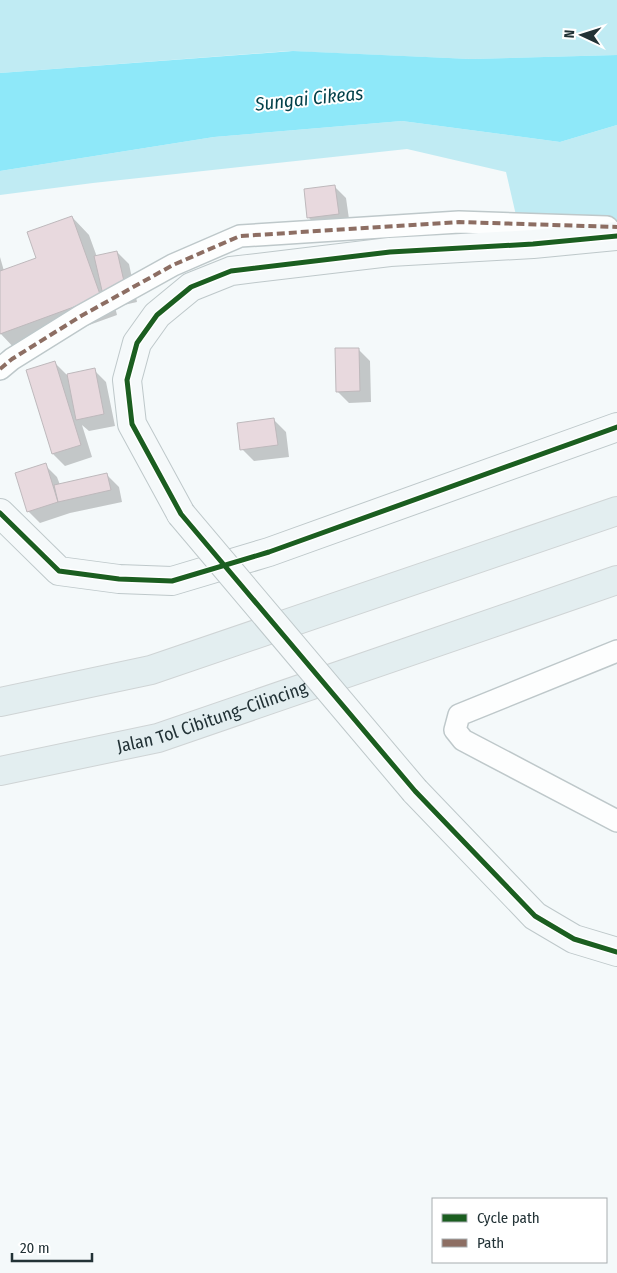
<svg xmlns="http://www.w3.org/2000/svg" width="617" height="1273" viewBox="0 0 617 1273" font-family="'Fira Sans Condensed',sans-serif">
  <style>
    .green { fill: #c0ebf3 }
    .water { fill: #8ee8f9 }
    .shadow { fill: #0003 }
    .building { fill: #e8d9de; stroke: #beb9bc }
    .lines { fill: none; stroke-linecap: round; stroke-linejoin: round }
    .street-casing { stroke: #bec8ca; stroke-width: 24 }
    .secondary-casing { stroke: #bec8ca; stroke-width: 30 }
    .highway-casing { stroke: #cfd4d5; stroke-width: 30 }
    .street { stroke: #fdfefe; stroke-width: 21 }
    .secondary { stroke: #f5f9fa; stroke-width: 28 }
    .highway { stroke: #e3eef0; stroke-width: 28 }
    .secondary-bridge-casing { stroke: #bec8ca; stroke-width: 30; stroke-linecap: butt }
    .secondary-bridge { stroke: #f5f9fa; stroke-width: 28 }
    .quiet { stroke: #8d6e63; stroke-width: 4; stroke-dasharray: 8 4; stroke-linecap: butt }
    .cycleway-casing { stroke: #fff; stroke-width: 8 }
    .cycleway { stroke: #1b5e20; stroke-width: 5 }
    .labels { text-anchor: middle; stroke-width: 4; stroke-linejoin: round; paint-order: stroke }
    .street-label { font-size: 18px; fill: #223236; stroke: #fff }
    .water-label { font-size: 19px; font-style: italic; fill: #03414a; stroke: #fff }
  </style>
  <rect width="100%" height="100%" fill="#f4f9fa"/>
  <path class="green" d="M 0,0 L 617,0 L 617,55 L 471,59 L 289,51 L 0,73 Z
    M 402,121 L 560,142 L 617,125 L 617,227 L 518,224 L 506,172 L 407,149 L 93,183 L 0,195 L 0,171 L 214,137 Z"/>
  <path class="water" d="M 293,51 L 471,59 L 617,55 L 617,125 L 560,142 L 402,121 L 214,137 L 0,171 L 0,73 Z"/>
  <path class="shadow" d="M 334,186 L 346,198 L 350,226 L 321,230 L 309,218 L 305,190 Z
    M 72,217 L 89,235 L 97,257 L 117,252 L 129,264 L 137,302 L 115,307 L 117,315 L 17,351 L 0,333 L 0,257 L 4,271 L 37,259 Z
    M 358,349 L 370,361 L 371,402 L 349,403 L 337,391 Z
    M 55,363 L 67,375 L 94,370 L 106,382 L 115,426 L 89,431 L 82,425 L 92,457 L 65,466 L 53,454 L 27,371 Z
    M 274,420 L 286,432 L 289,457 L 254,461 L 242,449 Z
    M 45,465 L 57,477 L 60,485 L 107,475 L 119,487 L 122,502 L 70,513 L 40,523 L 28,511 Z"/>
  <path class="building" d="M 335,185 L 339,214 L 307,218 L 304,189 Z
    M 72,216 L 101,297 L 0,334 L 0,271 L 36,258 L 27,232 Z
    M 117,251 L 126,290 L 103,295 L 94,256 Z
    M 335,348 L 359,348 L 360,391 L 336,392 Z
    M 55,361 L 81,445 L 52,454 L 26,370 Z
    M 95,368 L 104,414 L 76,420 L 67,374 Z
    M 274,418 L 278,445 L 240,450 L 237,423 Z
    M 46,463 L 58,502 L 27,512 L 15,473 Z
    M 107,473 L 111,490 L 58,502 L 54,485 Z"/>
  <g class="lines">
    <g class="street-casing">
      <path id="street" d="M 0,369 L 12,359 L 81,316 L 173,265 L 240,236 L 459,222 L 607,227
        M 617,651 L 459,715 L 455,730 L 463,740 L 617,821"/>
    </g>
    <g class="secondary-casing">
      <path id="secondary" d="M 0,513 L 59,571 L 119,579 L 172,581 L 269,552 L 617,427
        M 181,514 L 132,424 L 127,380 L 137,343 L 157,315 L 191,287 L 231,271 L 390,252 L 533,244 L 617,236
        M 415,791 L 535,916 L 574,939 L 617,952"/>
    </g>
    <g class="highway-casing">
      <g id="highway">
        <path d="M 0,702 L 151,670 L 617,511"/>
        <path id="s1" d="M 0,771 L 158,738 L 617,580"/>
      </g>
    </g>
    <use href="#street" class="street"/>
    <use href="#secondary" class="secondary"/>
    <use href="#highway" class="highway"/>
    <g class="secondary-bridge-casing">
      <path id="secondary-bridge" d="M 181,514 L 415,791"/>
    </g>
    <use href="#secondary-bridge" class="secondary-bridge"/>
    <path class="quiet" d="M 0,369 L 12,359 L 81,316 L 173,265 L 240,236 L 459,222 L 617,227"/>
    <g class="cycleway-casing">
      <path id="cycleway" d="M 617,236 L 533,244 L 390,252 L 231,271 L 191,287 L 157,315 L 137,343 L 127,380 L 132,424 L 181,514 L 415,791 L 535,916 L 574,939 L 617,952
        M 0,513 L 59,571 L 119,579 L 172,581 L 269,552 L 617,427"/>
    </g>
    <use href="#cycleway" class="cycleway"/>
  </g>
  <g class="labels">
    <g class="street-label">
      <text dy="6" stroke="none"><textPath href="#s1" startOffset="219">Jalan Tol Cibitung–Cilincing</textPath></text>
    </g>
    <g class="water-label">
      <text transform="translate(309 98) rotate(-6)" y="7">Sungai Cikeas</text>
    </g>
  </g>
  <rect x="432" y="1198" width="175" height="65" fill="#ffffff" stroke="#a7adaf"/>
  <rect x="442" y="1214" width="25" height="8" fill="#1b5e20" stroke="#a7adaf"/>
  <text x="477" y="1223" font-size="15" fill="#223236">Cycle path</text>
  <rect x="442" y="1239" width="25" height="8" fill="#8d6e63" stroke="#a7adaf"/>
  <text x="477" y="1248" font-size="15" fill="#223236">Path</text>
  <g transform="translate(582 35) rotate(274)" stroke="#ffffff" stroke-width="4" paint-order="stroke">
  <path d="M0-4L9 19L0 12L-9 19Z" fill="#223236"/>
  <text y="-8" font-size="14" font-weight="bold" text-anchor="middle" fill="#223236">N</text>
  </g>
  <path d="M12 1253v8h80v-8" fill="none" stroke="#223236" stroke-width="2.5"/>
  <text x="20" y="1253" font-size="15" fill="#223236" stroke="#ffffff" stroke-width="4" paint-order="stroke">20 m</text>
</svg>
